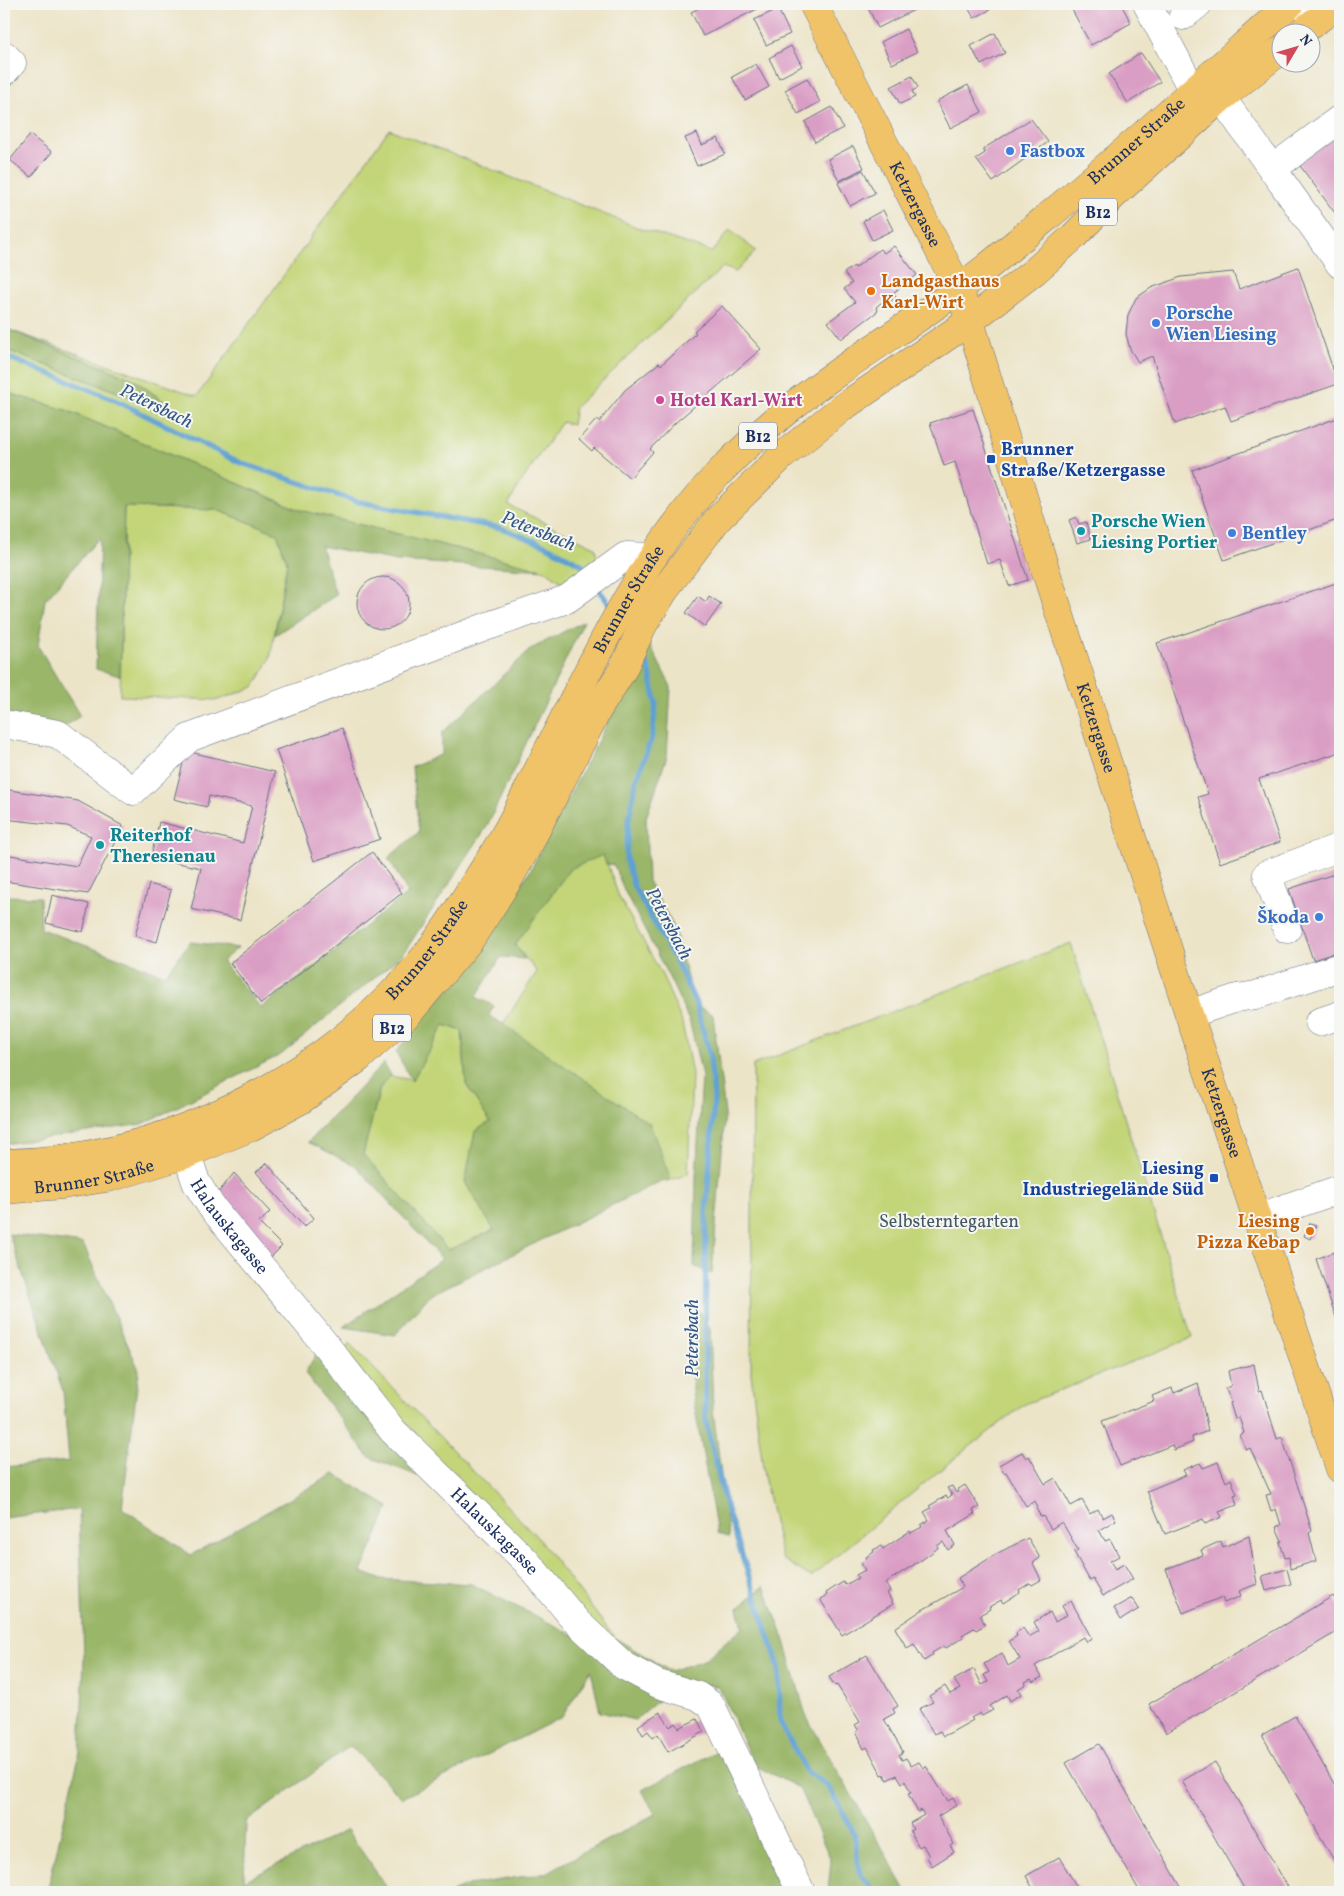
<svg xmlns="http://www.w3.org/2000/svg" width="1344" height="1896" viewBox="0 0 1344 1896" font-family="Vollkorn,serif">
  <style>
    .green { fill: #c3d578; stroke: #6f826b }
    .forest { fill: #9ab668; stroke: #5a7263 }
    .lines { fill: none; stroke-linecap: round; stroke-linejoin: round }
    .stream { stroke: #5da0d1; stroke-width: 5.5 }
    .building { fill: #da9dc4 }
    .minor-casing { stroke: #646e83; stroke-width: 29 }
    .major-casing { stroke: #646e83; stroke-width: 29 }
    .minor { stroke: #fff; stroke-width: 28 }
    .major { stroke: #f1c369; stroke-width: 28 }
    .shop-dot { fill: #3f7fe0; stroke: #f6f6f2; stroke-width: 2 }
    .food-dot { fill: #e8710a; stroke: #f6f6f2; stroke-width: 2 }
    .hotel-dot { fill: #d1479c; stroke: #f6f6f2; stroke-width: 2 }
    .transit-dot { fill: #1a4fb4; stroke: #f6f6f2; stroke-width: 2 }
    .culture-dot { fill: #0f9aa8; stroke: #f6f6f2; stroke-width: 2 }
    .labels { text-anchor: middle; stroke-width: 4; stroke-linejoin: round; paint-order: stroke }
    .shield { fill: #f6f6f2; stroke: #5d6b8a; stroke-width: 1 }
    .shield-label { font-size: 16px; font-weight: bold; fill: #1b2f5e }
    .street-label { font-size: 18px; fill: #1b2f5e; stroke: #f6f6f2 }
    .shop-label { font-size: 18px; font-weight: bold; fill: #366cbe; stroke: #f6f6f2; text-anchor: start }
    .food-label { font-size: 18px; font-weight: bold; fill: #c56008; stroke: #f6f6f2; text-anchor: start }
    .hotel-label { font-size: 18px; font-weight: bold; fill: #b23c85; stroke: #f6f6f2; text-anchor: start }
    .transit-label { font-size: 18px; font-weight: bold; fill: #164399; stroke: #f6f6f2; text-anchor: start }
    .culture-label { font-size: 18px; font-weight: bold; fill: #0d838f; stroke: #f6f6f2; text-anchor: start }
    .park-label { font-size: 18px; fill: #455864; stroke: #f6f6f2 }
    .water-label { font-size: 19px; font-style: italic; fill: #325786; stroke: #f6f6f2 }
  </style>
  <rect width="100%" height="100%" fill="#f6f6f2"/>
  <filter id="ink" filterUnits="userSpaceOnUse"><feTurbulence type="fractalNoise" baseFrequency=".02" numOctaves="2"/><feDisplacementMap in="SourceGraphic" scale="10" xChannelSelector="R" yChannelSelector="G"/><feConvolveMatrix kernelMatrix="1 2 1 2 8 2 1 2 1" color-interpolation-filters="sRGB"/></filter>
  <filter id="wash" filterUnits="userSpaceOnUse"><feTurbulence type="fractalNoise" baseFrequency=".0096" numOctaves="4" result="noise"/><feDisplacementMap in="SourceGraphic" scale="20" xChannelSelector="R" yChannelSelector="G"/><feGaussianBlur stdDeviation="1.12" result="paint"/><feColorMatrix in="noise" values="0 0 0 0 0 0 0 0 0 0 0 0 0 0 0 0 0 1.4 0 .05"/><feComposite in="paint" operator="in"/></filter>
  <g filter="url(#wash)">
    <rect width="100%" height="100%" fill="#ece4c7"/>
    <path class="green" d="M 389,129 L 639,228 L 712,252 L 730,230 L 756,251 L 736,272 L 723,267 L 575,407 L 572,425 L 562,422 L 521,482 L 508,505 L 595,547 L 597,557 L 564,584 L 545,570 L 300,510 L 66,410 L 4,392 L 4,349 L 133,398 L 156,411 L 172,407 L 133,379 L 4,328 L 197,396 Z
      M 124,507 L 217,510 L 277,533 L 287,562 L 270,659 L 254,687 L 218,700 L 120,696 Z
      M 577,806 L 604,855 L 619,897 L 662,975 L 682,1022 L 692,1074 L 688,1174 L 671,1180 L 577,1120 L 503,1024 L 537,972 L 515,945 Z
      M 1071,943 L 1192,1338 L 1025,1404 L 950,1462 L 811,1577 L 782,1559 L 764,1476 L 751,1374 L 753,1065 Z
      M 444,1025 L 462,1031 L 466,1084 L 490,1122 L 465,1182 L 494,1230 L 448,1250 L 363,1154 L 380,1088 L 390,1076 L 412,1080 Z
      M 349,1343 L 537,1537 L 615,1638 L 623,1658 L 436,1457 L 345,1353 Z"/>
    <path class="forest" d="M 4,328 L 133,379 L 173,408 L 156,411 L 133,398 L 4,349 Z
      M 4,392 L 66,410 L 300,510 L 545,570 L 397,561 L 321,546 L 336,595 L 275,635 L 287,562 L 277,533 L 217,510 L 124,507 L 120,676 L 96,669 L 100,537 L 45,600 L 38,646 L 80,716 L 41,743 L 4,736 Z
      M 584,621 L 486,828 L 403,954 L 282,1054 L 143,1124 L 4,1144 L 4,896 L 40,897 L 41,929 L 165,975 L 190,942 L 238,948 L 222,961 L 261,1008 L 408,893 L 388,858 L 419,832 L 412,767 L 442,754 L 442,733 L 531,649 Z
      M 649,643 L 671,687 L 667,756 L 646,818 L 648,881 L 674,927 L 694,1004 L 713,1015 L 725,1114 L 712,1274 L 694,1266 L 696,1177 L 702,1076 L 690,1023 L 671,981 L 624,890 L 614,865 L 606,864 L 603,855 L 570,869 L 515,945 L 525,959 L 501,957 L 476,997 L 494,1006 L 489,1015 L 650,1124 L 671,1180 L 657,1183 L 430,1295 L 395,1335 L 343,1327 L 442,1259 L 356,1166 L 308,1142 L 384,1063 L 390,1076 L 380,1088 L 363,1154 L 448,1250 L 494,1230 L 465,1182 L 475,1131 L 490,1122 L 466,1084 L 462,1031 L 444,1025 L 412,1081 L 396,1052 L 485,942 L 531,869 Z
      M 9,1234 L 83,1244 L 139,1370 L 122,1508 L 191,1555 L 334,1474 L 389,1507 L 361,1572 L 380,1579 L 471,1584 L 582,1639 L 661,1698 L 635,1720 L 600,1712 L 591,1670 L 562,1717 L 402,1798 L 350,1746 L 246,1822 L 244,1881 L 347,1830 L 390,1892 L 47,1892 L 80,1752 L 84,1659 L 79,1509 L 4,1518 L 4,1467 L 69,1461 L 63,1391 Z
      M 694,1304 L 710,1328 L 713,1410 L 729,1538 L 717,1533 L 692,1392 Z
      M 319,1349 L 418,1476 L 369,1457 L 305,1373 Z
      M 764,1586 L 784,1638 L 806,1716 L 907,1892 L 828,1892 L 831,1860 L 799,1788 L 754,1765 L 719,1687 L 665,1677 L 623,1658 L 615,1638 L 670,1671 L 704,1660 L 743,1627 L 738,1608 Z
      M 721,1749 L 790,1892 L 452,1892 L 468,1885 L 546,1873 L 655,1814 L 642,1790 Z"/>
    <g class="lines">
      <path class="stream" d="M 4,356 L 111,398 L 241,463 L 355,501 L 501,528 L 545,545 L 581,564 L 589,575
        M 597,587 L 612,608
        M 641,651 L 649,668 L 656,704 L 652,737 L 636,781 L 628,824 L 626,860 L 634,887 L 678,965 L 696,1004 L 710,1056 L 714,1098 L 706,1216 L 705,1367 L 706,1421 L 727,1510 L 779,1667 L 780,1722 L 806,1771 L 829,1787 L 854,1833 L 859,1871 L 874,1892"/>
    </g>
    <g id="blocks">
      <path class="building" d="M 707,4 L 767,4 L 703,36 L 691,12 Z
        M 866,4 L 916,4 L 918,8 L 878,28 Z
        M 966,4 L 986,4 L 990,10 L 974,18 Z
        M 1074,4 L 1121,4 L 1131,23 L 1091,45 L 1070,6 Z
        M 778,9 L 790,34 L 766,45 L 754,20 Z
        M 906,29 L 917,52 L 892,64 L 881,42 Z
        M 995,33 L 1005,53 L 981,65 L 971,46 Z
        M 791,46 L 802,66 L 779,78 L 769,58 Z
        M 1141,53 L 1160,82 L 1128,103 L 1109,74 Z
        M 756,64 L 769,87 L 745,100 L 732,77 Z
        M 912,76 L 918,88 L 912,91 L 915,97 L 900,104 L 891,87 Z
        M 807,78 L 820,102 L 798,114 L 785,90 Z
        M 968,85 L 982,112 L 950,128 L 937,101 Z
        M 832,107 L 843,128 L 815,142 L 805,122 Z
        M 1031,119 L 1048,142 L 993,182 L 976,159 L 985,153 L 983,149 Z
        M 1340,132 L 1340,209 L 1335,213 L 1298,163 Z
        M 697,133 L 702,145 L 718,138 L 725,154 L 697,166 L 685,138 Z
        M 30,135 L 52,152 L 31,177 L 10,160 Z
        M 853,146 L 864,168 L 839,181 L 828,159 Z
        M 863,170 L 875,193 L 850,206 L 838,183 Z
        M 883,210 L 893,230 L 872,240 L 863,221 Z
        M 894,246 L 917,275 L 893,293 L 896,297 L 890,302 L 887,298 L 876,307 L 878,311 L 841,339 L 828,322 L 855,302 L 844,289 L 852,283 L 844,273 L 854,266 L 855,268 L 880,249 L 884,253 Z
        M 1298,267 L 1338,384 L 1231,421 L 1225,406 L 1175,424 L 1152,356 L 1138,362 L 1130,349 L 1126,334 L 1128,315 L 1136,298 L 1151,288 L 1181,277 L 1233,272 L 1239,289 Z
        M 722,306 L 761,349 L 675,423 L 650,449 L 653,452 L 630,478 L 594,448 L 592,451 L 579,439 L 597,419 L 599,422 L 625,390 L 659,363 L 661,365 L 696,333 L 694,331 Z
        M 973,409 L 1028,580 L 1009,586 L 1000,560 L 987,564 L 955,462 L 944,466 L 930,423 Z
        M 1340,417 L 1340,519 L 1224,560 L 1192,470 Z
        M 1076,517 L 1079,524 L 1086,522 L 1091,539 L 1077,543 L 1069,520 Z
        M357 603a26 26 0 1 1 52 0a26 26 0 1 1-52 0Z
        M 1339,582 L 1340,752 L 1259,779 L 1280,842 L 1220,863 L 1198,797 L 1208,794 L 1157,643 Z
        M 698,596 L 706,602 L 709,596 L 721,604 L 705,627 L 686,613 Z
        M 342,728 L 380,839 L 314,861 L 276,750 Z
        M 186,751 L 275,772 L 240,920 L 191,909 L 201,868 L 151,857 L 159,822 L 243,843 L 252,806 L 209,796 L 207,807 L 174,799 Z
        M 4,789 L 78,801 L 123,826 L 88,894 L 4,881 L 4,854 L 77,866 L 91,836 L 67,826 L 4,819 Z
        M 372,852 L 402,893 L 261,1004 L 230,963 Z
        M 1340,872 L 1340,951 L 1313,960 L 1289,889 Z
        M 149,884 L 171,890 L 157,942 L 135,936 Z
        M 52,895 L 89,904 L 83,932 L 46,923 Z
        M 267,1163 L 314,1218 L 304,1227 L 256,1172 Z
        M 234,1173 L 270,1212 L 259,1223 L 282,1246 L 271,1257 L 214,1198 Z
        M 1310,1223 L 1316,1225 L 1310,1239 L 1304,1236 Z
        M 1340,1250 L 1340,1329 L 1316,1259 Z
        M 1254,1364 L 1259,1391 L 1262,1390 L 1277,1439 L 1282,1437 L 1312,1531 L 1309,1533 L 1316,1561 L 1290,1569 L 1289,1557 L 1285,1558 L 1280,1542 L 1282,1541 L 1276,1527 L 1281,1525 L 1276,1509 L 1271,1511 L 1266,1495 L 1271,1494 L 1250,1448 L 1246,1450 L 1240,1435 L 1244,1433 L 1239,1417 L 1235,1419 L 1230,1403 L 1232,1402 L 1225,1388 L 1231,1386 L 1228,1371 Z
        M 1198,1383 L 1208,1431 L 1192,1437 L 1193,1442 L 1174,1450 L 1172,1445 L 1120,1466 L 1102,1421 L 1154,1401 L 1152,1396 L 1172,1388 L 1174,1393 Z
        M 1022,1452 L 1026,1458 L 1029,1456 L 1045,1484 L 1055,1478 L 1071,1506 L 1082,1500 L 1090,1514 L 1098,1509 L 1103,1518 L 1112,1513 L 1116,1520 L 1099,1530 L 1105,1541 L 1110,1539 L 1119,1556 L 1110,1561 L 1115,1569 L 1124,1564 L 1133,1579 L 1103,1596 L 1093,1579 L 1090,1581 L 1074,1552 L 1078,1550 L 1062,1522 L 1051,1529 L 1043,1516 L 1041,1517 L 1036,1508 L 1038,1507 L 1035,1501 L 1026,1506 L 1006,1472 L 1004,1473 L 999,1465 Z
        M 1218,1462 L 1226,1482 L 1231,1479 L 1237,1494 L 1234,1495 L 1237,1505 L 1219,1512 L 1222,1517 L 1205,1524 L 1203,1519 L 1165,1534 L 1147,1491 L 1186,1475 L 1183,1470 L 1200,1463 L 1203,1468 Z
        M 965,1485 L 979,1507 L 973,1510 L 975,1514 L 947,1531 L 955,1545 L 948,1550 L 943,1542 L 937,1546 L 938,1548 L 923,1559 L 885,1583 L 890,1591 L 887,1593 L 893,1604 L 842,1635 L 820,1599 L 827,1595 L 826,1593 L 843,1582 L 845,1585 L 858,1578 L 856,1575 L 865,1570 L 861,1563 L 867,1559 L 866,1557 L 874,1552 L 873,1550 L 881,1546 L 883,1549 L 910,1531 L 911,1533 L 922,1527 L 921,1525 L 929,1520 L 924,1512 L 931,1508 L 929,1506 L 946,1496 L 948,1498 L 952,1495 L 947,1488 L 952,1486 L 956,1493 L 958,1492 L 957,1490 Z
        M 1249,1536 L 1257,1584 L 1239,1591 L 1241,1596 L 1224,1603 L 1222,1597 L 1183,1613 L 1166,1569 L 1203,1555 L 1201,1550 L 1221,1541 L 1223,1547 Z
        M 1028,1538 L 1040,1558 L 1033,1563 L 1041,1580 L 1032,1585 L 1030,1583 L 1019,1590 L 1020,1592 L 1003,1603 L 1001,1600 L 989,1607 L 990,1609 L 980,1615 L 985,1625 L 976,1630 L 974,1628 L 962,1635 L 964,1637 L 946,1648 L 944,1646 L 932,1653 L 933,1655 L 924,1661 L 914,1644 L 907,1648 L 895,1628 L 922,1610 L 963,1587 L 958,1578 L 998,1553 Z
        M 1287,1569 L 1291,1584 L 1266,1591 L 1262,1576 Z
        M 1333,1596 L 1340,1607 L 1340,1630 L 1166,1733 L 1149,1704 Z
        M 1132,1598 L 1139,1609 L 1121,1620 L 1114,1608 Z
        M 1071,1601 L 1092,1639 L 1086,1642 L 1083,1637 L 1035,1666 L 1042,1677 L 1033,1682 L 1031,1679 L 1025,1682 L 1026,1684 L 1018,1689 L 1021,1694 L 1010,1701 L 1007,1695 L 990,1706 L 993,1710 L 982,1716 L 980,1713 L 971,1718 L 973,1720 L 952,1732 L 943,1736 L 940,1731 L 934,1734 L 919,1709 L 933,1702 L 929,1696 L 945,1686 L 950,1694 L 960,1689 L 954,1680 L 974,1669 L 982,1685 L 988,1682 L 984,1675 L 989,1672 L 984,1664 L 1002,1653 L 1008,1666 L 1020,1659 L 1009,1641 L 1017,1636 L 1016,1633 L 1023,1628 L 1029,1637 L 1039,1631 L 1034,1622 L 1050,1612 L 1055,1622 L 1067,1615 L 1062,1606 Z
        M 867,1655 L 898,1706 L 893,1709 L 895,1713 L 884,1719 L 903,1752 L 899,1755 L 902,1760 L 906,1758 L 911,1766 L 919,1762 L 923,1768 L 926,1766 L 948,1801 L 953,1798 L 957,1805 L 938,1816 L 954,1844 L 950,1846 L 954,1852 L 932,1866 L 927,1857 L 929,1856 L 923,1845 L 919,1847 L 910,1831 L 913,1829 L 910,1823 L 924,1815 L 921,1810 L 918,1812 L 908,1794 L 911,1793 L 905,1781 L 902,1783 L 897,1775 L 887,1780 L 884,1774 L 882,1775 L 867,1747 L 864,1749 L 860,1741 L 861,1741 L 856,1732 L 859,1731 L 855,1725 L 860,1722 L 837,1685 L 835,1686 L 829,1677 Z
        M 660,1712 L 670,1727 L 676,1723 L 679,1728 L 697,1719 L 704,1732 L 668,1752 L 658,1734 L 653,1738 L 648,1731 L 643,1735 L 638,1726 Z
        M 1295,1716 L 1340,1794 L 1340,1871 L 1262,1735 Z
        M 1099,1744 L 1118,1777 L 1184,1892 L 1140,1892 L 1066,1763 Z
        M 1215,1762 L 1232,1791 L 1291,1892 L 1246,1892 L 1182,1781 Z
        M 1059,1857 L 1080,1892 L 1035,1892 L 1026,1876 Z"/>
    </g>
  </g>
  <g filter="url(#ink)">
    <use href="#blocks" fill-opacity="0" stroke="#646e83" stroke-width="1"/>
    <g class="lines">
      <g class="minor-casing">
        <g id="minor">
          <path d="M 1147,4 L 1193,91"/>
          <path d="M 1303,4 L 1316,20"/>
          <path d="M 1183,16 L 1198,4"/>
          <path d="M 4,55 L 12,63 L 4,72"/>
          <path d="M 1208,79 L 1340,264"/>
          <path d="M 1272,169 L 1340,119"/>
          <path d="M 4,724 L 58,734 L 133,791 L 189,738 L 488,626 L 567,599 L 626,556 L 653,557"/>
          <path d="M 1287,929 L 1267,874 L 1340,847"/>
          <path d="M 1189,1014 L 1237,998 L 1256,995 L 1340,967"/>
          <path d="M 1319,1022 L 1340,1015"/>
          <path id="s1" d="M 187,1154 L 196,1182 L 211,1206 L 324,1343 L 393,1431 L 526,1561 L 577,1622 L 624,1666 L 658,1684 L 698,1696 L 711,1705 L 801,1892"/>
          <path d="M 1257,1218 L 1340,1189"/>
        </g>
      </g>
      <g class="major-casing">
        <g id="major">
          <path id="s2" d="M 813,4 L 945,262 L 959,289 L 970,321 L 1046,572 L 1189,1014 L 1340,1469"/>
          <path d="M 1301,32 L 1339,4"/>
          <path id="s3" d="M 4,1163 C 151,1161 303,1090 403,982 C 430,953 451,921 472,887 C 483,870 495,852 505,834 C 517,813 527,791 538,770 C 591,666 639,556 720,472 C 756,435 795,402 837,373 C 876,345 917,320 956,291 C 985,270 1012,246 1040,223 C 1125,153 1207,78 1290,4"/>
          <path id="s4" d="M 4,1190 L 62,1185 L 112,1177 L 187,1154 L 251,1127 L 301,1100 L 359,1058 L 374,1044 L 408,1014 L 470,940 L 507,882 L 530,842 L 598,709 L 623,669 L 643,625 L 668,585 L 717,520 L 782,456 L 843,407 L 970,321 L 1035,271 L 1073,237 L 1113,196 L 1221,98 L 1282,49"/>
        </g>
      </g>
      <use href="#minor" class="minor"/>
      <use href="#major" class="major"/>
    </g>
  </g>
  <g class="shop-dot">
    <circle cx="1010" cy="151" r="5"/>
    <circle cx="1156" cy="323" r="5"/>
    <circle cx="1232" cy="533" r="5"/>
    <circle cx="1319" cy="917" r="5"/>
  </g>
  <g class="food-dot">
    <circle cx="871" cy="291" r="5"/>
    <circle cx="1310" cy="1231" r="5"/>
  </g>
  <circle class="hotel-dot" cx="660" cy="400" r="5"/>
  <g class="transit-dot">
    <rect x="986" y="454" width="10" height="10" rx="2.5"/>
    <rect x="1209" y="1173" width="10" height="10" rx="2.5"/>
  </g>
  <g class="culture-dot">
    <circle cx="1081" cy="531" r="5"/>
    <circle cx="100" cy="845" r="5"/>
  </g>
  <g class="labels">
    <g class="shield">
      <rect x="1079" y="198.5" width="38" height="27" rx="4"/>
      <rect x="739" y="422.5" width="38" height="27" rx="4"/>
      <rect x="373" y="1014.5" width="38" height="27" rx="4"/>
    </g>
    <g class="shield-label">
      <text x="1098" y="218">B12</text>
      <text x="758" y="442">B12</text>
      <text x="392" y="1034">B12</text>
    </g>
    <g class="street-label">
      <text dy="6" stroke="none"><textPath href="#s3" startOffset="1585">Brunner Straße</textPath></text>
      <text dy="6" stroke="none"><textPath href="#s2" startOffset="225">Ketzergasse</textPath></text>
      <text dy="6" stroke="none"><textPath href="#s3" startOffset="895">Brunner Straße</textPath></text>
      <text dy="6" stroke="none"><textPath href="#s2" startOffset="780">Ketzergasse</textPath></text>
      <text dy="6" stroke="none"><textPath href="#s3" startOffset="490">Brunner Straße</textPath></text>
      <text dy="6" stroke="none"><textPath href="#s2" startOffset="1185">Ketzergasse</textPath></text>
      <text dy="6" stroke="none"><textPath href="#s4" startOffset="91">Brunner Straße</textPath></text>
      <text dy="6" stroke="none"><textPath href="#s1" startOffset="85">Halauskagasse</textPath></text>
      <text dy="6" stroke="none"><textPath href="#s1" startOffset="490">Halauskagasse</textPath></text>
    </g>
    <g class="shop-label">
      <text x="1020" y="157">Fastbox</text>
      <text x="1166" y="319">Porsche<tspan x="1166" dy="21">Wien Liesing</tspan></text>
      <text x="1242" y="539">Bentley</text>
      <text x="1309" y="923" text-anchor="end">Škoda</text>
    </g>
    <g class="food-label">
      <text x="881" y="287">Landgasthaus<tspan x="881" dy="21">Karl-Wirt</tspan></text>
      <text x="1300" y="1227" text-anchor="end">Liesing<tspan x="1300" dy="21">Pizza Kebap</tspan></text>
    </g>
    <g class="hotel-label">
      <text x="670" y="406">Hotel Karl-Wirt</text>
    </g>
    <g class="transit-label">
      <text x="1001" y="455">Brunner<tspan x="1001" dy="21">Straße/Ketzergasse</tspan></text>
      <text x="1204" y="1174" text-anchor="end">Liesing<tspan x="1204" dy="21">Industriegelände Süd</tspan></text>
    </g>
    <g class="culture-label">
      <text x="1091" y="527">Porsche Wien<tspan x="1091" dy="21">Liesing Portier</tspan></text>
      <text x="110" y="841">Reiterhof<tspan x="110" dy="21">Theresienau</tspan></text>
    </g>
    <g class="park-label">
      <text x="949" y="1227">Selbsterntegarten</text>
    </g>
    <g class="water-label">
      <text transform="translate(157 405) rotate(26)" y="7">Petersbach</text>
      <text transform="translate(539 530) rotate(22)" y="7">Petersbach</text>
      <text transform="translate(670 923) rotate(62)" y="7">Petersbach</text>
      <text transform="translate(691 1338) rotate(-90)" y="7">Petersbach</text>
    </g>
  </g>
  <rect width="1344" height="1896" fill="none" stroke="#f6f6f2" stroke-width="20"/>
  <g transform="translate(1296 48) rotate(52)"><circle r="24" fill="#f6f6f2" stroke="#9ea6b7"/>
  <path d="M0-4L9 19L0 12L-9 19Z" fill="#d1495b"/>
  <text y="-8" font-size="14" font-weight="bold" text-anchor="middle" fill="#1b2f5e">N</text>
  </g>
</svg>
